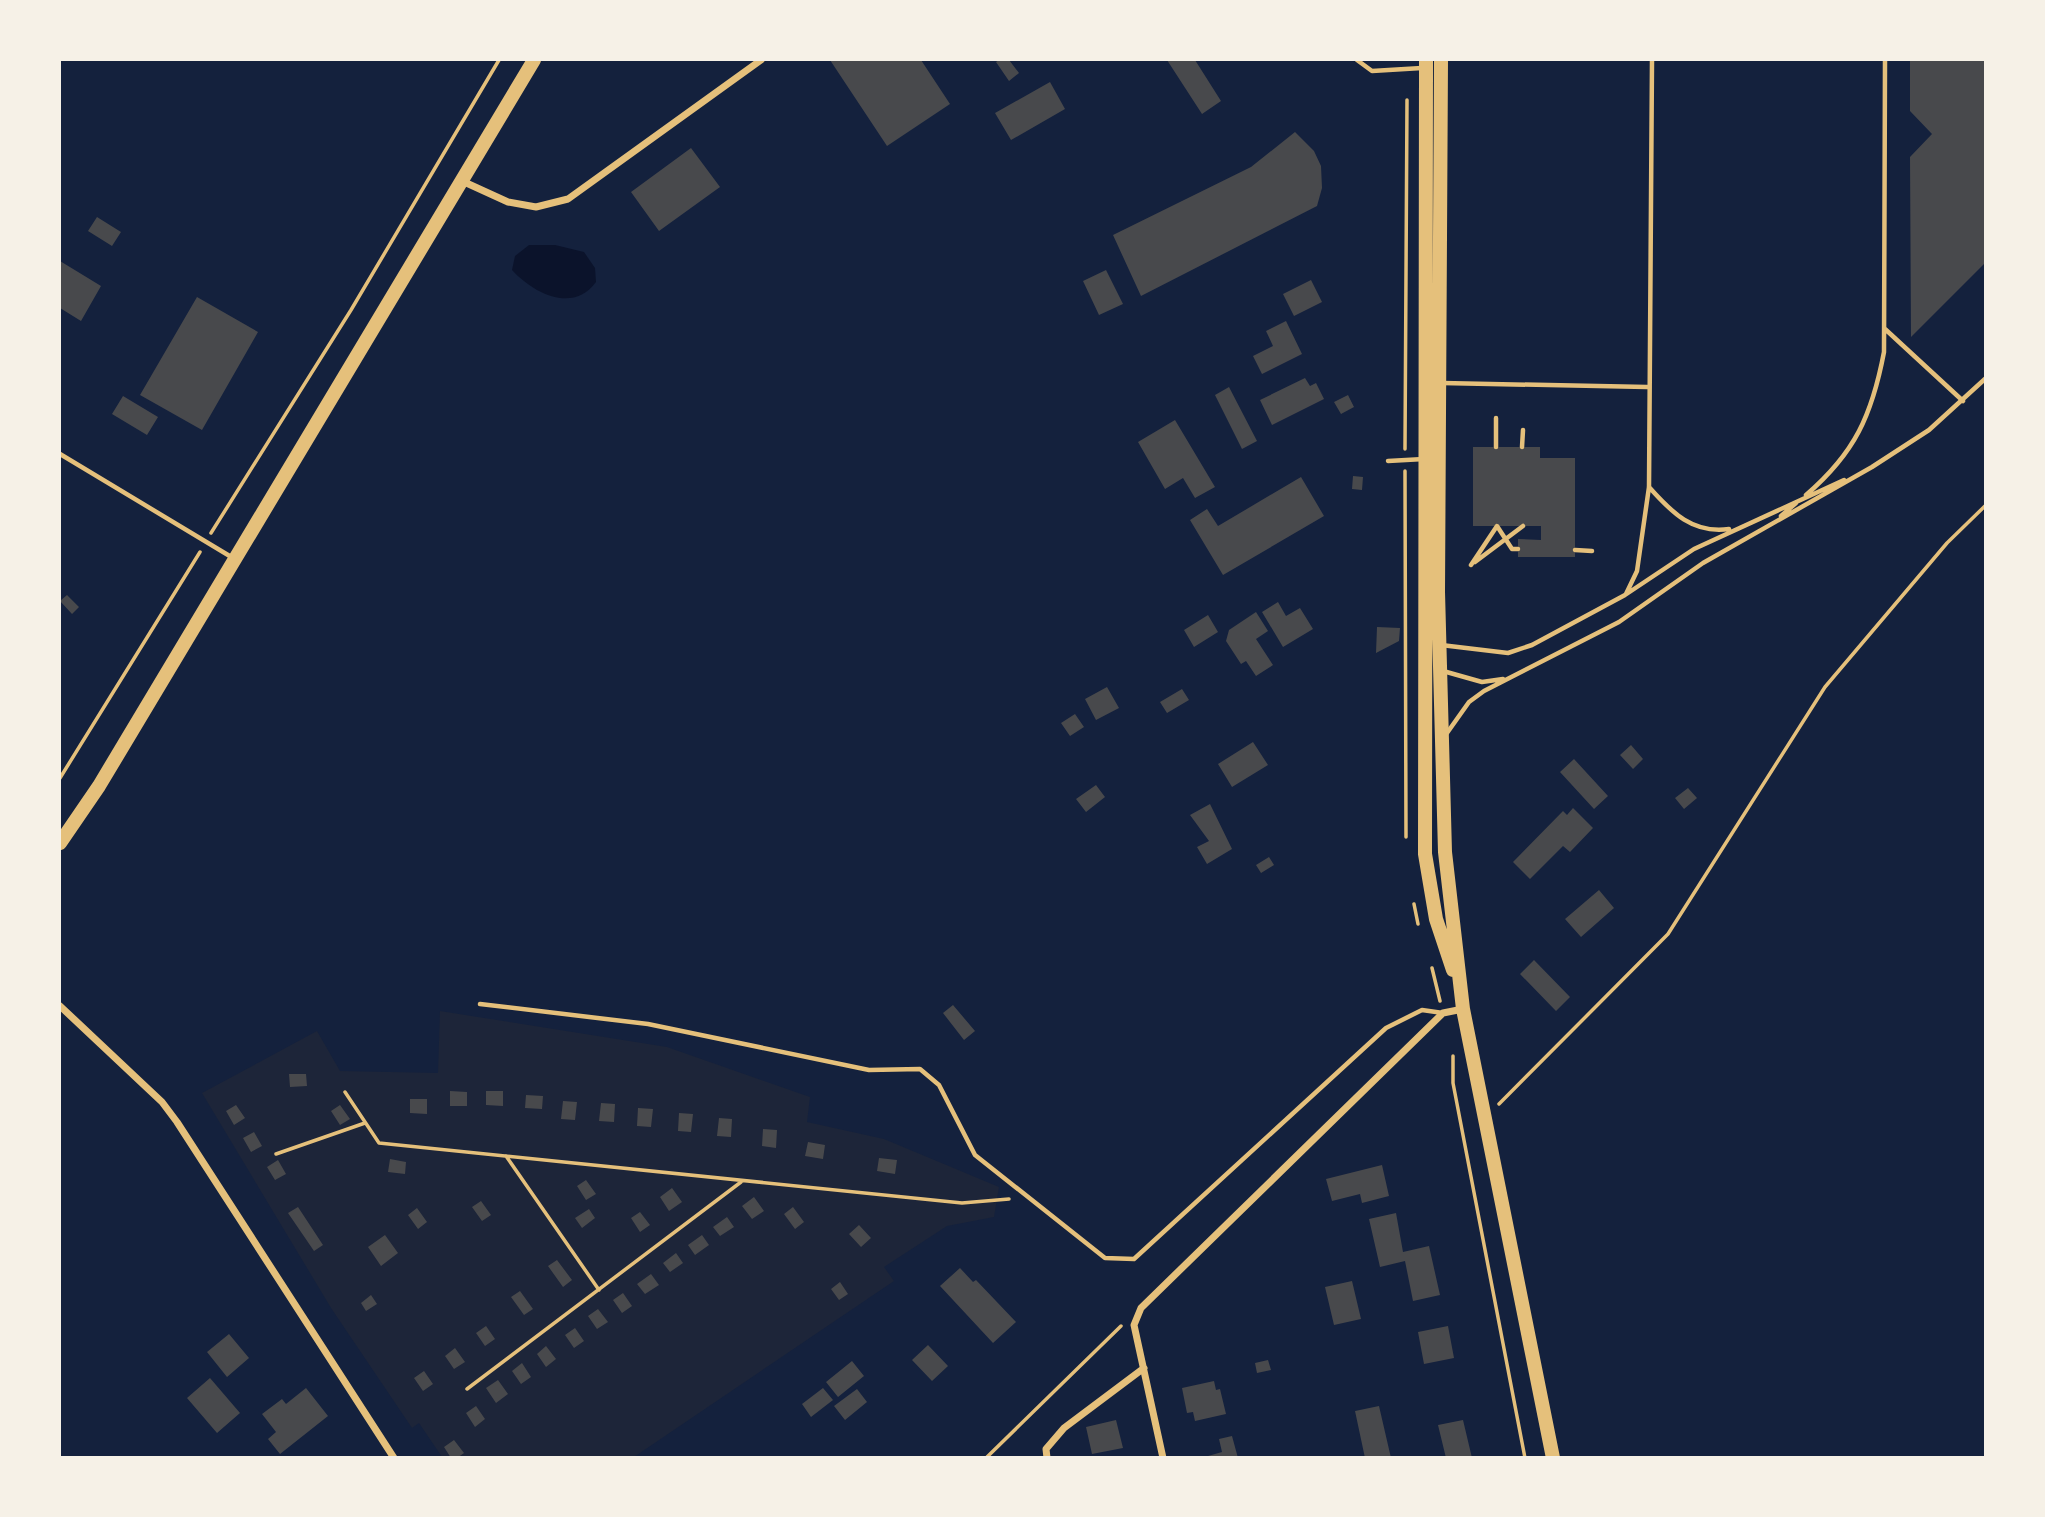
<svg xmlns="http://www.w3.org/2000/svg" width="2045" height="1517" viewBox="0 0 2045 1517" font-family="Figtree,sans-serif">
  <style>
    .green { fill: #1d2539 }
    .water { fill: #0b132b }
    .building { fill: #48494c }
    .lines { fill: none; stroke-linecap: round; stroke-linejoin: round }
    .path { stroke: #e5c07b; stroke-width: 3.5 }
    .service { stroke: #e5c07b; stroke-width: 4.5 }
    .minor { stroke: #e5c07b; stroke-width: 7 }
    .primary { stroke: #e5c07b; stroke-width: 14 }
  </style>
  <rect width="100%" height="100%" fill="#14213d"/>
  <path class="green" d="M 440,1011 L 667,1047 L 810,1097 L 807,1122 L 884,1139 L 999,1187 L 994,1217 L 947,1226 L 884,1267 L 894,1281 L 634,1457 L 442,1457 L 419,1423 L 412,1428 L 331,1308 L 202,1093 L 317,1031 L 340,1071 L 438,1073 Z"/>
  <path class="water" d="M 529,245 L 555,245 L 584,252 L 595,268 L 596,282 C 573,314 533,293 512,270 L 515,256 Z"/>
  <path class="building" d="M 830,60 L 921,60 L 950,104 L 887,146 Z
    M 999,60 L 1009,60 L 1019,73 L 1009,81 L 996,62 Z
    M 1167,60 L 1195,60 L 1221,101 L 1202,114 Z
    M 1910,60 L 1986,60 L 1986,262 L 1911,337 L 1910,157 L 1932,134 L 1910,111 Z
    M 1050,82 L 1065,109 L 1011,140 L 995,113 Z
    M 1295,132 L 1314,151 L 1321,166 L 1322,188 L 1317,206 L 1141,296 L 1113,235 L 1251,167 Z
    M 691,148 L 720,187 L 659,231 L 631,192 Z
    M 97,217 L 121,232 L 112,246 L 88,231 Z
    M 60,261 L 101,286 L 81,321 L 60,308 Z
    M 1106,270 L 1123,304 L 1099,315 L 1083,281 Z
    M 1311,280 L 1322,302 L 1294,316 L 1283,294 Z
    M 197,297 L 258,332 L 202,430 L 140,395 Z
    M 1286,321 L 1302,354 L 1262,374 L 1253,356 L 1273,346 L 1266,331 Z
    M 1305,378 L 1310,386 L 1316,383 L 1324,399 L 1272,425 L 1260,400 Z
    M 1229,387 L 1257,441 L 1242,449 L 1215,395 Z
    M 1348,395 L 1354,407 L 1341,414 L 1334,402 Z
    M 123,396 L 158,417 L 147,435 L 112,414 Z
    M 1175,420 L 1215,487 L 1195,498 L 1183,478 L 1165,489 L 1138,442 Z
    M 1473,447 L 1540,447 L 1540,458 L 1575,458 L 1575,557 L 1518,557 L 1518,539 L 1541,540 L 1541,526 L 1473,526 Z
    M 1353,476 L 1363,477 L 1362,490 L 1352,489 Z
    M 1301,477 L 1324,516 L 1223,575 L 1190,520 L 1207,509 L 1218,526 Z
    M 67,595 L 79,607 L 72,614 L 60,601 Z
    M 1278,602 L 1286,616 L 1300,608 L 1313,629 L 1283,647 L 1262,612 Z
    M 1256,612 L 1268,631 L 1256,639 L 1273,665 L 1256,676 L 1246,661 L 1241,664 L 1226,641 L 1229,630 Z
    M 1208,615 L 1218,632 L 1194,647 L 1184,630 Z
    M 1377,627 L 1400,628 L 1399,641 L 1376,653 Z
    M 1107,687 L 1119,708 L 1096,720 L 1085,699 Z
    M 1182,689 L 1189,700 L 1167,713 L 1160,702 Z
    M 1075,714 L 1084,727 L 1070,736 L 1061,723 Z
    M 1253,742 L 1268,765 L 1232,787 L 1218,764 Z
    M 1631,745 L 1643,759 L 1633,769 L 1620,755 Z
    M 1574,759 L 1608,796 L 1594,809 L 1560,772 Z
    M 1096,785 L 1105,797 L 1086,812 L 1076,799 Z
    M 1688,788 L 1697,798 L 1684,809 L 1675,798 Z
    M 1210,804 L 1232,849 L 1207,864 L 1197,847 L 1209,841 L 1190,815 Z
    M 1573,808 L 1593,828 L 1570,852 L 1563,846 L 1530,879 L 1513,862 L 1563,811 L 1567,815 Z
    M 1269,857 L 1274,865 L 1261,873 L 1256,865 Z
    M 1599,890 L 1614,908 L 1581,937 L 1565,919 Z
    M 1534,960 L 1570,997 L 1556,1011 L 1520,974 Z
    M 953,1005 L 975,1031 L 964,1040 L 943,1013 Z
    M 289,1074 L 306,1074 L 307,1086 L 290,1087 Z
    M 450,1091 L 467,1092 L 467,1106 L 450,1106 Z
    M 486,1091 L 503,1091 L 503,1106 L 486,1105 Z
    M 526,1095 L 543,1096 L 542,1109 L 525,1108 Z
    M 410,1099 L 427,1099 L 427,1114 L 410,1113 Z
    M 563,1101 L 577,1102 L 575,1120 L 561,1119 Z
    M 601,1103 L 615,1104 L 614,1122 L 599,1121 Z
    M 236,1105 L 245,1118 L 234,1125 L 226,1111 Z
    M 340,1105 L 350,1119 L 340,1125 L 331,1111 Z
    M 638,1108 L 653,1109 L 651,1127 L 637,1126 Z
    M 679,1113 L 693,1114 L 691,1132 L 678,1131 Z
    M 719,1118 L 732,1119 L 731,1137 L 717,1136 Z
    M 763,1129 L 777,1130 L 776,1148 L 762,1146 Z
    M 254,1132 L 262,1146 L 251,1152 L 243,1138 Z
    M 808,1142 L 825,1145 L 823,1159 L 805,1156 Z
    M 879,1158 L 897,1160 L 895,1174 L 877,1171 Z
    M 390,1159 L 406,1162 L 405,1174 L 388,1172 Z
    M 278,1160 L 286,1174 L 275,1180 L 267,1167 Z
    M 1382,1165 L 1389,1196 L 1362,1203 L 1360,1194 L 1332,1201 L 1326,1179 Z
    M 586,1180 L 596,1194 L 586,1200 L 577,1186 Z
    M 672,1188 L 682,1202 L 669,1211 L 660,1197 Z
    M 754,1197 L 764,1211 L 752,1219 L 742,1206 Z
    M 481,1201 L 491,1215 L 482,1221 L 472,1207 Z
    M 298,1207 L 323,1245 L 314,1251 L 288,1213 Z
    M 793,1207 L 804,1222 L 795,1229 L 784,1214 Z
    M 417,1208 L 427,1222 L 418,1229 L 408,1215 Z
    M 589,1209 L 595,1218 L 582,1228 L 575,1218 Z
    M 640,1212 L 650,1225 L 640,1232 L 631,1218 Z
    M 1396,1213 L 1403,1252 L 1429,1246 L 1440,1295 L 1413,1301 L 1405,1261 L 1380,1267 L 1369,1219 Z
    M 727,1217 L 734,1227 L 720,1236 L 713,1227 Z
    M 859,1225 L 871,1238 L 861,1247 L 849,1234 Z
    M 385,1235 L 398,1253 L 381,1266 L 368,1247 Z
    M 702,1235 L 709,1245 L 695,1255 L 688,1245 Z
    M 676,1253 L 683,1263 L 670,1272 L 663,1263 Z
    M 557,1260 L 572,1280 L 563,1287 L 548,1266 Z
    M 960,1268 L 973,1282 L 976,1280 L 1016,1322 L 993,1343 L 940,1286 Z
    M 651,1274 L 659,1285 L 645,1294 L 637,1284 Z
    M 1352,1281 L 1361,1319 L 1334,1325 L 1325,1287 Z
    M 840,1282 L 848,1294 L 839,1300 L 831,1289 Z
    M 520,1291 L 533,1309 L 524,1315 L 511,1297 Z
    M 623,1293 L 632,1306 L 622,1313 L 613,1300 Z
    M 371,1295 L 377,1304 L 366,1311 L 361,1303 Z
    M 598,1309 L 608,1322 L 597,1329 L 588,1316 Z
    M 486,1326 L 495,1339 L 485,1346 L 476,1333 Z
    M 1448,1326 L 1454,1358 L 1424,1364 L 1418,1332 Z
    M 575,1328 L 584,1341 L 574,1348 L 565,1335 Z
    M 229,1334 L 249,1358 L 227,1377 L 207,1352 Z
    M 928,1345 L 948,1366 L 932,1381 L 912,1360 Z
    M 546,1346 L 556,1359 L 546,1367 L 537,1354 Z
    M 455,1348 L 465,1362 L 454,1369 L 445,1356 Z
    M 1268,1360 L 1271,1370 L 1257,1373 L 1255,1363 Z
    M 852,1361 L 864,1376 L 838,1397 L 826,1382 Z
    M 522,1363 L 531,1377 L 521,1384 L 512,1371 Z
    M 424,1371 L 433,1384 L 423,1391 L 414,1378 Z
    M 210,1378 L 240,1413 L 217,1433 L 187,1398 Z
    M 498,1380 L 508,1394 L 496,1403 L 486,1388 Z
    M 1214,1381 L 1216,1390 L 1220,1389 L 1226,1414 L 1195,1421 L 1193,1412 L 1187,1413 L 1182,1388 Z
    M 306,1388 L 328,1416 L 280,1454 L 268,1439 L 276,1432 L 262,1414 L 282,1399 L 286,1404 Z
    M 823,1388 L 833,1400 L 811,1417 L 802,1404 Z
    M 857,1389 L 867,1402 L 845,1420 L 834,1406 Z
    M 476,1406 L 485,1419 L 475,1427 L 466,1413 Z
    M 1379,1406 L 1391,1458 L 1365,1458 L 1355,1411 Z
    M 1116,1420 L 1123,1448 L 1092,1454 L 1086,1427 Z
    M 1463,1420 L 1472,1458 L 1446,1458 L 1438,1425 Z
    M 1232,1436 L 1238,1458 L 1201,1458 L 1222,1452 L 1219,1439 Z
    M 454,1440 L 464,1453 L 457,1458 L 451,1458 L 444,1447 Z"/>
  <g class="lines">
    <path class="path" d="M 1405,449 L 1407,100
      M 1405,471 L 1406,837
      M 211,533 L 351,310 L 499,60
      M 60,778 L 200,552
      M 1414,904 L 1418,924
      M 1432,968 L 1440,1001
      M 1453,1056 L 1453,1083 L 1525,1458
      M 345,1092 L 379,1143 L 962,1203 L 1009,1199
      M 1499,1104 L 1668,934 L 1825,687 L 1947,543 L 1986,505
      M 276,1154 L 365,1123
      M 506,1156 L 599,1290
      M 467,1389 L 741,1182
      M 986,1458 L 1121,1326"/>
    <path class="service" d="M 1357,60 L 1372,71 L 1422,68
      M 1885,329 L 1963,401
      M 1442,383 L 1647,387
      M 1496,447 L 1496,418
      M 1522,447 L 1523,430
      M 60,454 L 233,558
      M 1388,461 L 1424,459
      M 1649,487 C 1672,513 1693,534 1729,529
      M 1806,495 C 1855,453 1872,415 1884,352 L 1885,60
      M 1781,516 L 1796,503
      M 1575,550 L 1592,551
      M 1475,562 L 1523,526
      M 1471,565 L 1497,526 L 1512,549 L 1518,549
      M 1626,594 L 1637,571 L 1649,487 L 1652,60
      M 1441,645 L 1508,653 L 1532,645 L 1625,595 L 1694,549 L 1844,480
      M 1443,671 L 1482,682 L 1503,679
      M 1447,733 L 1469,702 L 1484,691 L 1619,622 L 1703,563 L 1872,467 L 1929,430 L 1986,378
      M 480,1004 L 648,1024 L 869,1070 L 920,1069 L 939,1085 L 975,1155 L 1105,1258 L 1134,1259 L 1386,1028 L 1422,1010 L 1443,1013"/>
    <path class="minor" d="M 462,181 L 508,202 L 536,207 L 568,199 L 761,60
      M 60,1006 L 162,1102 L 177,1122 L 394,1458
      M 1047,1458 L 1046,1449 L 1064,1428 L 1144,1368
      M 1163,1458 L 1134,1325 L 1141,1308 L 1443,1013 L 1463,1009"/>
    <path class="primary" d="M 1426,60 L 1425,854 L 1436,919 L 1453,970
      M 1441,60 L 1438,592 L 1445,852 L 1463,1009 L 1553,1458
      M 60,843 L 99,786 L 534,60"/>
  </g>
  <rect width="2045" height="1517" fill="none" stroke="#f6f1e7" stroke-width="122"/>
</svg>
